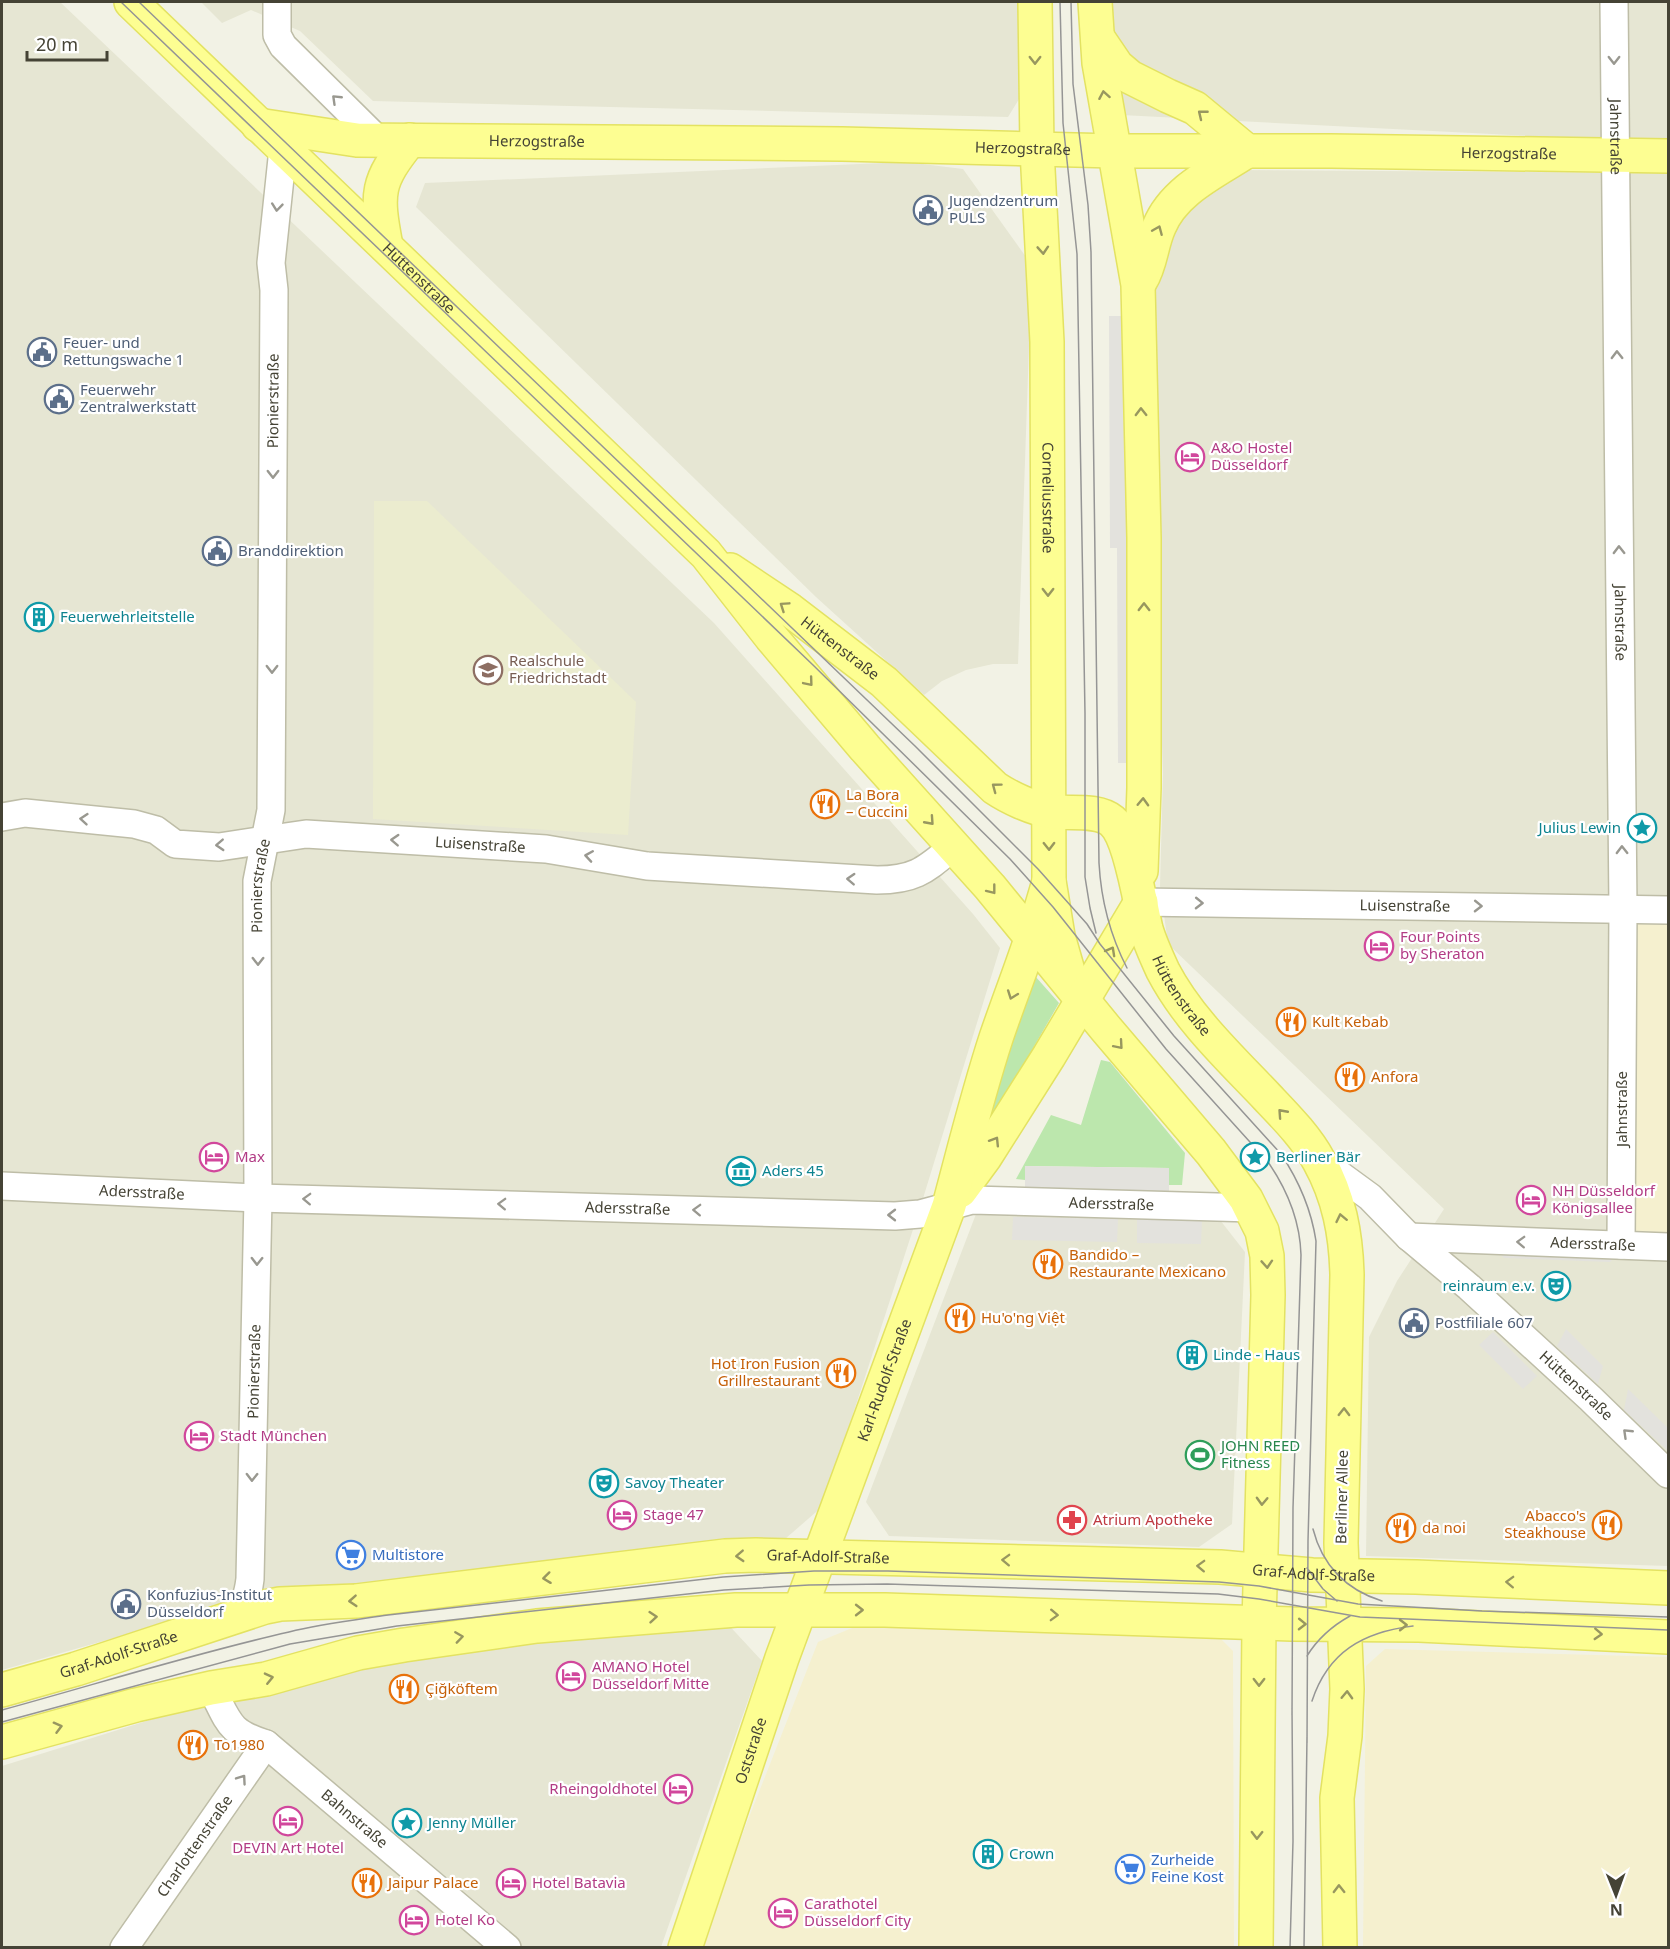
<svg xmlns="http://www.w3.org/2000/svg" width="1670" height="1949" viewBox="0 0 1670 1949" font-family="'Noto Sans',sans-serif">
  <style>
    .residential { fill: #e6e6d3 }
    .commercial { fill: #f5f0cf }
    .education { fill: #ebeccf }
    .green { fill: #bce7ad }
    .parking { fill: #e3e2dd }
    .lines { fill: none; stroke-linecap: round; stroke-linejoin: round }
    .minor-casing { stroke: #bebda7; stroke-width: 30 }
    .major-casing { stroke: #e3e262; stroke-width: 36 }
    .minor { stroke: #fff; stroke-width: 27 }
    .major { stroke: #fdfe92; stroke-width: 33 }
    .tram { stroke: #959595; stroke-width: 1.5 }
    .oneway { stroke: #98975f }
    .oneway2 { stroke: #999890 }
    .labels { text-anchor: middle; stroke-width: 4.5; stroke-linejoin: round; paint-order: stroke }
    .street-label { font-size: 15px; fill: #454335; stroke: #fff }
    .service-label { font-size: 15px; fill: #4e5e75; stroke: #fff; text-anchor: start }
    .hotel-label { font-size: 15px; fill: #b23c85; stroke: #fff; text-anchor: start }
    .culture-label { font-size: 15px; fill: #0d838f; stroke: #fff; text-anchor: start }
    .education-label { font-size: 15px; fill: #785e54; stroke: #fff; text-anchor: start }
    .food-label { font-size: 15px; fill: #c56008; stroke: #fff; text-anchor: start }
    .leisure-label { font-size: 15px; fill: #27864d; stroke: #fff; text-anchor: start }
    .health-label { font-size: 15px; fill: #be3a42; stroke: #fff; text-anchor: start }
    .shop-label { font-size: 15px; fill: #366cbe; stroke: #fff; text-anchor: start }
  </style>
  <rect width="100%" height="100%" fill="#f2f2e5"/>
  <path class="residential" d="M 2,2 L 60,2 L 714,623 L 973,914 L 1000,948 L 921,1205 L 823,1506 L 785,1539 L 271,1593 L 2,1670 Z
    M 201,2 L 1025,2 L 1027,86 L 1008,117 L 373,101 L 300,31 L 251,10 L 222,23 Z
    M 1101,2 L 1668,2 L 1668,138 L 1587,139 L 1102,114 Z
    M 906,162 L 963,169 L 1026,257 L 1031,288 L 1018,664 L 993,664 L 966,670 L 942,681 L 924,695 L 816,597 L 416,207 L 425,183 Z
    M 1238,170 L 1668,173 L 1668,1566 L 1366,1556 L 1369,1337 L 1397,1281 L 1444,1209 L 1168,944 L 1160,886 L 1163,774 L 1145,242 Z
    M 976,1214 L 1220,1220 L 1245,1252 L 1232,1524 L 1199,1547 L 889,1536 L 866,1502 Z
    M 724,1620 L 762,1661 L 661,1947 L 2,1948 L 2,1766 L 256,1687 L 357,1661 Z"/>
  <path class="commercial" d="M 1630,916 L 1668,917 L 1668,1236 L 1632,1235 Z
    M 857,1626 L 1213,1631 L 1233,1651 L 1234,1947 L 702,1948 L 700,1942 L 818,1642 Z
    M 1385,1649 L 1668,1657 L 1668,1947 L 1363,1947 L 1366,1666 Z"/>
  <path class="education" d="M 374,501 L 427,501 L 636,702 L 628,835 L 373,819 Z"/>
  <path class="green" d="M 1035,976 L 1059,1003 L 984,1134 L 981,1131 Z
    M 1101,1060 L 1110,1062 L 1185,1153 L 1182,1185 L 1169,1185 L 1169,1168 L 1025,1166 L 1025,1180 L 1016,1179 L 1051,1115 L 1081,1125 Z"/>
  <path class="parking" d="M 1109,316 L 1126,316 L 1128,763 L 1118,763 L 1117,548 L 1110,548 Z
    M 1025,1166 L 1169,1168 L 1169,1192 L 1025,1190 Z
    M 1013,1217 L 1118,1219 L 1117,1242 L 1012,1240 Z
    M 1137,1219 L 1202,1220 L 1201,1244 L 1137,1243 Z
    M 1497,1251 L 1617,1255 L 1610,1262 L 1504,1258 Z
    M 1566,1329 L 1603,1366 L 1598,1384 L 1557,1346 Z
    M 1493,1332 L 1537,1376 L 1523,1389 L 1479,1345 Z
    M 1628,1389 L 1668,1428 L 1668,1451 L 1624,1410 Z"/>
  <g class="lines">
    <g class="minor-casing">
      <g id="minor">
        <path d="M 277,2 L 277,35 L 283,46 L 378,140"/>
        <path id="s1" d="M 1614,2 L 1623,908 L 1621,1245"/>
        <path id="s2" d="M 2,817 L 25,813 L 134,824 L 156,830 L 175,844 L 219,847 L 306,834 L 546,849 L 647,866 L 877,880 C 915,880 925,870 953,847"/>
        <path id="s3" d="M 1141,902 L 1668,910"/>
        <path id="s4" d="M 1318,1159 L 1370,1197 L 1409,1237 L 1469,1287 L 1591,1399 L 1668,1474"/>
        <path id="s5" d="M 2,1186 L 258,1198 L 895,1216 L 920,1214 L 972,1200 L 1252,1208"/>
        <path id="s6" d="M 1409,1237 L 1668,1247"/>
        <path id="s7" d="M 232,1616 C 245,1606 248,1595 250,1579 L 258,1198 L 257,881 L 271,810 L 274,290 L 271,263 L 283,149"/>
        <path id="s8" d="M 211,1688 C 229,1721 227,1732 266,1744 L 507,1948"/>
        <path id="s9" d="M 124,1948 L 266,1744"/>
      </g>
    </g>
    <g class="major-casing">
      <g id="major">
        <path id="s10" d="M 131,2 L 706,554 L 771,637 L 865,748 L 990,887 L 1107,1030 L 1211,1152 L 1246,1199 L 1262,1231 L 1267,1256 L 1268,1295 L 1259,1623 L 1256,1948"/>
        <path id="s11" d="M 1035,2 L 1037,150 L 1047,342 L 1049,881 L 1058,936 L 1070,978"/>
        <path d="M 1095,2 L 1099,63 L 1138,285 L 1144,538 L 1144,788 L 1141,871"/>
        <path d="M 1098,38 L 1117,66 L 1130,77 L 1168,96 L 1195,108 L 1247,151"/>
        <path id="s12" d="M 258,125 L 357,140 L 842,144 L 1115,151 L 1331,151 L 1668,156"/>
        <path d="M 386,246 C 376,193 376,182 410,140"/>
        <path d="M 1141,280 C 1151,264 1151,245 1159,227 C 1174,190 1215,172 1247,151"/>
        <path id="s13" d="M 730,570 L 790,610 L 884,682 L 995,788 C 1010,798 1032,808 1049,811 C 1068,815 1096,808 1112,821 C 1131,837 1140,904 1146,929 C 1150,943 1157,958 1163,971 C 1188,1019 1231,1059 1267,1097 C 1286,1117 1306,1137 1319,1161 C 1339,1197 1346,1234 1347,1275 L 1341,1543 L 1347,1689 L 1345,1736 L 1337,1798 L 1340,1948"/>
        <path d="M 960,1191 L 985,1157 L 1049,1056 L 1141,902"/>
        <path id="s14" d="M 2,1690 L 76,1669 L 265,1607 L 280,1604 L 356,1601 L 725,1556 L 756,1555 L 1220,1567 L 1312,1575 L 1416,1577 L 1668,1588"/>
        <path d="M 2,1742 L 136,1705 L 211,1688 L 266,1679 L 358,1653 L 404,1645 L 537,1626 L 736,1610 L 885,1610 L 1292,1624 L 1419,1625 L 1668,1637"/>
        <path id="s15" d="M 685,1948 L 782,1658 L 949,1206 C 964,1150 978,1093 996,1038 C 1014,985 1035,935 1049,881"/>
      </g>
    </g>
    <use href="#minor" class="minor"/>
    <use href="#major" class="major"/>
    <path class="tram" d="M 121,2 L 813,665 L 1010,859 L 1053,907 L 1166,1049 L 1268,1162 C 1288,1191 1300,1220 1301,1255 L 1293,1508 L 1292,1715
      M 139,2 L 915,746 L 1038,869 L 1087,924 L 1100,944 L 1174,1036 L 1281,1154 C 1299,1181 1311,1208 1316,1241 L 1308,1541 L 1307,1743
      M 1060,2 L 1063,123 L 1077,254 L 1085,713 L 1085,877 L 1090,908 L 1096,933
      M 1071,2 L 1073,84 L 1088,205 L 1091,252 L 1099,863 C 1101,900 1110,935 1127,968
      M 1313,1529 C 1322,1565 1346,1590 1382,1601
      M 1307,1568 L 1323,1589 L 1337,1601
      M 1307,1656 C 1318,1638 1332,1626 1350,1616
      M 1312,1701 C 1328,1652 1363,1632 1413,1626
      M 2,1710 C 97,1684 192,1654 289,1632 C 321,1624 355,1620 388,1615 L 723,1577 L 814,1571 L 888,1571 L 1219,1582 L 1259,1586 L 1358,1604 L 1482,1611 L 1668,1617
      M 2,1722 L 290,1644 L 397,1626 L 724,1590 L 809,1585 L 887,1584 L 1218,1594 L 1259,1599 L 1360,1617 L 1668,1630
      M 1290,1948 L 1293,1841 L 1292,1708
      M 1304,1948 L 1307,1737"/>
  </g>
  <defs><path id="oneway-chevron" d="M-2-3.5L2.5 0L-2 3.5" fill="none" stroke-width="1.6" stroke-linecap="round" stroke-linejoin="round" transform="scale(1.5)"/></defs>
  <g class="oneway">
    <use href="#oneway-chevron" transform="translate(1035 60) rotate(90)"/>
    <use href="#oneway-chevron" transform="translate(1104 95) rotate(-100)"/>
    <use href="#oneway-chevron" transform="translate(1202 114) rotate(-141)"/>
    <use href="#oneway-chevron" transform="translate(1158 230) rotate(-67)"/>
    <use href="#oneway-chevron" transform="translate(1043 250) rotate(86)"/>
    <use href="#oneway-chevron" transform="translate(1141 412) rotate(-91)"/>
    <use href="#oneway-chevron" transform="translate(1048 592) rotate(90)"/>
    <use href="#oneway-chevron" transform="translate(784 606) rotate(-146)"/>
    <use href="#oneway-chevron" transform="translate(1144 607) rotate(-90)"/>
    <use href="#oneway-chevron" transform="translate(809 682) rotate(50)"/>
    <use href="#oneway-chevron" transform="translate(996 787) rotate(-143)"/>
    <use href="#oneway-chevron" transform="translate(1143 802) rotate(-88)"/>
    <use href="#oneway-chevron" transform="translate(930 821) rotate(48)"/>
    <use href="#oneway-chevron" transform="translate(1049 846) rotate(89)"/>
    <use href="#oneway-chevron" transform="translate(992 890) rotate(52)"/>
    <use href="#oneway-chevron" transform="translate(1111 951) rotate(-61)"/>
    <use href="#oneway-chevron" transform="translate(1012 995) rotate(110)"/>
    <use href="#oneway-chevron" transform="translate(1119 1045) rotate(49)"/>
    <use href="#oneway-chevron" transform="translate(1282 1113) rotate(-132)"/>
    <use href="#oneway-chevron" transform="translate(995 1141) rotate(-58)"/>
    <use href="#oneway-chevron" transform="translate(1341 1218) rotate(-102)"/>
    <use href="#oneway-chevron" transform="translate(1267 1264) rotate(86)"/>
    <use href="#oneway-chevron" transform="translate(1344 1412) rotate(-89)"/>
    <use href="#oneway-chevron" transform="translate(1262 1501) rotate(92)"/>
    <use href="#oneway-chevron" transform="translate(740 1556) rotate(177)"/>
    <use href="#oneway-chevron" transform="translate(1006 1560) rotate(-178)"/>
    <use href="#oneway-chevron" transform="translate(1201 1566) rotate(-178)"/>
    <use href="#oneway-chevron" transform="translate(547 1578) rotate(173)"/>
    <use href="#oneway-chevron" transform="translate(1510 1582) rotate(-178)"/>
    <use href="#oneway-chevron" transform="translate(353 1601) rotate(176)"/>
    <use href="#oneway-chevron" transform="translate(859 1610)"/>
    <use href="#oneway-chevron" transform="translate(1054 1615) rotate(2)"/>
    <use href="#oneway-chevron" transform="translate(653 1617) rotate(-5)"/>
    <use href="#oneway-chevron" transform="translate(1302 1624) rotate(1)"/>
    <use href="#oneway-chevron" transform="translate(1403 1625)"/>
    <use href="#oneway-chevron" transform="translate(1598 1634) rotate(3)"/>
    <use href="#oneway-chevron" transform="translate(459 1637) rotate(-8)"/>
    <use href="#oneway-chevron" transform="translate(269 1678) rotate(-13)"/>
    <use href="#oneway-chevron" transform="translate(1259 1682) rotate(90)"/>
    <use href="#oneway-chevron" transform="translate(1347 1695) rotate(-88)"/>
    <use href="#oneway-chevron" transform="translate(58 1727) rotate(-15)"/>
    <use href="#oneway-chevron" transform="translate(1257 1835) rotate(91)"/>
    <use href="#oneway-chevron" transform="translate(1339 1889) rotate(-91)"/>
  </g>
  <g class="oneway2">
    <use href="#oneway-chevron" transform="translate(1614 60) rotate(90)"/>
    <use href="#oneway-chevron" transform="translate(336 99) rotate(-136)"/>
    <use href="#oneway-chevron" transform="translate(277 207) rotate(96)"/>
    <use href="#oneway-chevron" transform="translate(1617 355) rotate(-91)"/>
    <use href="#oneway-chevron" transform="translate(273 474) rotate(90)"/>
    <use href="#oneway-chevron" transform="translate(1619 550) rotate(-91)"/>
    <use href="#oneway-chevron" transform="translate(272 669) rotate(90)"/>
    <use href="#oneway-chevron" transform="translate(84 819) rotate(-175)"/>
    <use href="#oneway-chevron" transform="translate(395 840) rotate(-177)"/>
    <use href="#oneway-chevron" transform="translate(220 845) rotate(177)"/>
    <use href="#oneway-chevron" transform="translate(1622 850) rotate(-91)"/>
    <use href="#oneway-chevron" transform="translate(589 856) rotate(-171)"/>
    <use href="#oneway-chevron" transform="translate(851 879) rotate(-177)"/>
    <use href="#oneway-chevron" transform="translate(1199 903) rotate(1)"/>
    <use href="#oneway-chevron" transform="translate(1478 906) rotate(1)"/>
    <use href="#oneway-chevron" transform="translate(258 961) rotate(90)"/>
    <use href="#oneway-chevron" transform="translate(307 1199) rotate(-178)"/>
    <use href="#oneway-chevron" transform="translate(502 1204) rotate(-178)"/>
    <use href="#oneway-chevron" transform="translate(697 1210) rotate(-178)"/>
    <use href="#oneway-chevron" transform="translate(892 1215) rotate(180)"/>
    <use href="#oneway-chevron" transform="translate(1521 1242) rotate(-178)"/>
    <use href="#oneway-chevron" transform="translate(257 1261) rotate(91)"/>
    <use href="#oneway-chevron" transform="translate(1627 1433) rotate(-136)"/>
    <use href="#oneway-chevron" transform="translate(252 1477) rotate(91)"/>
    <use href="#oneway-chevron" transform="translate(242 1779) rotate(-55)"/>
  </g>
  <defs>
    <g id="civic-ring" transform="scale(1.5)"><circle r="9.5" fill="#fff" stroke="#5c6f8a" stroke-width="1.5"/><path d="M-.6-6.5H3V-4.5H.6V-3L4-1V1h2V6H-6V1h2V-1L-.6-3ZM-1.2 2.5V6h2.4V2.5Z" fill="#5c6f8a"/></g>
    <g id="hotel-ring" transform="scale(1.5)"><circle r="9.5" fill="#fff" stroke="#d1479c" stroke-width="1.5"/><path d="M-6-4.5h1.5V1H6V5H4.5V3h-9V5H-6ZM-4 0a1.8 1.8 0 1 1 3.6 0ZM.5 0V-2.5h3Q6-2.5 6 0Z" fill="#d1479c"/></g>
    <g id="building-ring" transform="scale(1.5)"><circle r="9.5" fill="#fff" stroke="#0f9aa8" stroke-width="1.5"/><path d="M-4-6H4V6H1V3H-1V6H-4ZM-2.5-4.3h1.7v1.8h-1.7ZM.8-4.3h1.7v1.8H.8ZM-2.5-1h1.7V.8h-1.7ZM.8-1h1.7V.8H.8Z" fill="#0f9aa8"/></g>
    <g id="school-ring" transform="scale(1.5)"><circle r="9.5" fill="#fff" stroke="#8d6e63" stroke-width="1.5"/><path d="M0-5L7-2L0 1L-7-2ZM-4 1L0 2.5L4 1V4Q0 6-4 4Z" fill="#8d6e63"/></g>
    <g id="restaurant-ring" transform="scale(1.5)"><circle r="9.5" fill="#fff" stroke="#e8710a" stroke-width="1.5"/><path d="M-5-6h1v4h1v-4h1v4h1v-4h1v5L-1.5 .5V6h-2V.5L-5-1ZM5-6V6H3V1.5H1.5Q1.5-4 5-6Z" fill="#e8710a"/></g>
    <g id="sight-ring" transform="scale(1.5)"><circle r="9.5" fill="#fff" stroke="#0f9aa8" stroke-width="1.5"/><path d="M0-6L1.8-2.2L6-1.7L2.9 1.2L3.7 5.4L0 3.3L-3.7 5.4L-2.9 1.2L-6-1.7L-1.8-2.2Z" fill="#0f9aa8"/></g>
    <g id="museum-ring" transform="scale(1.5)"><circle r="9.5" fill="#fff" stroke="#0f9aa8" stroke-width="1.5"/><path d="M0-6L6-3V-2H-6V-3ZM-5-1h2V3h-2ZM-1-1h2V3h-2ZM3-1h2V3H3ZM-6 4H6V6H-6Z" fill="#0f9aa8"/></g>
    <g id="theatre-ring" transform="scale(1.5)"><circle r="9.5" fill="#fff" stroke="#0f9aa8" stroke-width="1.5"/><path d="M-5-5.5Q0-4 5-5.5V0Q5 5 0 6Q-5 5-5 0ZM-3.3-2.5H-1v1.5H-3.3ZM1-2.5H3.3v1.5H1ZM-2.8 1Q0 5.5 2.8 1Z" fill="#0f9aa8"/></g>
    <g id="stadium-ring" transform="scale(1.5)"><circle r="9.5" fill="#fff" stroke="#2e9e5b" stroke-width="1.5"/><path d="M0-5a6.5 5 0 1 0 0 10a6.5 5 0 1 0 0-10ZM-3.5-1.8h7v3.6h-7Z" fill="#2e9e5b"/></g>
    <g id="pharmacy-ring" transform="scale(1.5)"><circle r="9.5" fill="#fff" stroke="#e0444e" stroke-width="1.5"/><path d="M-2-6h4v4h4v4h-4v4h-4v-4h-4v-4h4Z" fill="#e0444e"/></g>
    <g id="supermarket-ring" transform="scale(1.5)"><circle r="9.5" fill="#fff" stroke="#3f7fe0" stroke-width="1.5"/><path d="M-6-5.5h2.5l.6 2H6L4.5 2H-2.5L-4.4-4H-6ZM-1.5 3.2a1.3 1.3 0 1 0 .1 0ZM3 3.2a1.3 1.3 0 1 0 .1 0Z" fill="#3f7fe0"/></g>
  </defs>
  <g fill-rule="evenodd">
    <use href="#civic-ring" x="928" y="210"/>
    <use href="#civic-ring" x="42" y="352"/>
    <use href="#civic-ring" x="59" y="399"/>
    <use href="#hotel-ring" x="1190" y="457"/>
    <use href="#civic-ring" x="217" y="551"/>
    <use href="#building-ring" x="39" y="617"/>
    <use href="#school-ring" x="488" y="670"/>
    <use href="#restaurant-ring" x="825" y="804"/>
    <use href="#sight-ring" x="1642" y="828"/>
    <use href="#hotel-ring" x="1379" y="946"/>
    <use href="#restaurant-ring" x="1291" y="1022"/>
    <use href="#restaurant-ring" x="1350" y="1077"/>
    <use href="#hotel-ring" x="214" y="1157"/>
    <use href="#sight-ring" x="1255" y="1157"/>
    <use href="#museum-ring" x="741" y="1171"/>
    <use href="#hotel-ring" x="1531" y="1200"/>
    <use href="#restaurant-ring" x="1048" y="1264"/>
    <use href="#theatre-ring" x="1556" y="1286"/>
    <use href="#restaurant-ring" x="960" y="1318"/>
    <use href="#civic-ring" x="1414" y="1323"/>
    <use href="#building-ring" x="1192" y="1355"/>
    <use href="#restaurant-ring" x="841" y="1373"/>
    <use href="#hotel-ring" x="199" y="1436"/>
    <use href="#stadium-ring" x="1200" y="1455"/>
    <use href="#theatre-ring" x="604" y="1483"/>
    <use href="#hotel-ring" x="622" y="1515"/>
    <use href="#pharmacy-ring" x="1072" y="1520"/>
    <use href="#restaurant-ring" x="1607" y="1525"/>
    <use href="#restaurant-ring" x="1401" y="1528"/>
    <use href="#supermarket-ring" x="351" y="1555"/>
    <use href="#civic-ring" x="126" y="1604"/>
    <use href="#hotel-ring" x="571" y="1676"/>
    <use href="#restaurant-ring" x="404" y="1689"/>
    <use href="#restaurant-ring" x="193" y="1745"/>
    <use href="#hotel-ring" x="678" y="1789"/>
    <use href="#hotel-ring" x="288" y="1821"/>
    <use href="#sight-ring" x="407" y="1823"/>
    <use href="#building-ring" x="988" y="1854"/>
    <use href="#supermarket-ring" x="1130" y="1869"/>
    <use href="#restaurant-ring" x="367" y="1883"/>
    <use href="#hotel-ring" x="511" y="1883"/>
    <use href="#hotel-ring" x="783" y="1913"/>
    <use href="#hotel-ring" x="414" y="1920"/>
  </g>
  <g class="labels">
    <g class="street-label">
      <text dy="5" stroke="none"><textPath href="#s1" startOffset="135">Jahnstraße</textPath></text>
      <text dy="5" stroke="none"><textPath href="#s12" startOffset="280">Herzogstraße</textPath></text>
      <text dy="5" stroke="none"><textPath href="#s12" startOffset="766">Herzogstraße</textPath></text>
      <text dy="5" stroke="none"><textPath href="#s12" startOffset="1252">Herzogstraße</textPath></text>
      <text dy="5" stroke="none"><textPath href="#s10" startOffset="399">Hüttenstraße</textPath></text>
      <text dy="5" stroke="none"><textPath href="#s7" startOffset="1222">Pionierstraße</textPath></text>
      <text dy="5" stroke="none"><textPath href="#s11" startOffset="496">Corneliusstraße</textPath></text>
      <text dy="5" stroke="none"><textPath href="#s1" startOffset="621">Jahnstraße</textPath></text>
      <text dy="5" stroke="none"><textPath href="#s13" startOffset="135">Hüttenstraße</textPath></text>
      <text dy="5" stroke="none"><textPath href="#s2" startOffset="486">Luisenstraße</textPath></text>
      <text dy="5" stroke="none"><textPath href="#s7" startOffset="736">Pionierstraße</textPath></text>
      <text dy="5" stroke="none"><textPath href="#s3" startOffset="264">Luisenstraße</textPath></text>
      <text dy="5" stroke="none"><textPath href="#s13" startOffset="658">Hüttenstraße</textPath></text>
      <text transform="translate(1622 1109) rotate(-90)" y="5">Jahnstraße</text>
      <text dy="5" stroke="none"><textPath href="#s5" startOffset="140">Adersstraße</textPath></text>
      <text dy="5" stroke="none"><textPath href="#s5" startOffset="1112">Adersstraße</textPath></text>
      <text dy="5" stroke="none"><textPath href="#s5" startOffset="626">Adersstraße</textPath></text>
      <text dy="5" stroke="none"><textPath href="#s6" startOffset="184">Adersstraße</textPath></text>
      <text dy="5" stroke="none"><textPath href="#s7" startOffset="250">Pionierstraße</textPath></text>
      <text dy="5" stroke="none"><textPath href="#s15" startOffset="602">Karl-Rudolf-Straße</textPath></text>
      <text dy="5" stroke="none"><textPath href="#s4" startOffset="344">Hüttenstraße</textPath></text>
      <text transform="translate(1342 1497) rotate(-89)" y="5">Berliner Allee</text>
      <text dy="5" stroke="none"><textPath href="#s14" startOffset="842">Graf-Adolf-Straße</textPath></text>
      <text dy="5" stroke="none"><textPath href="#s14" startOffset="1328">Graf-Adolf-Straße</textPath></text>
      <text dy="5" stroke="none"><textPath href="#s14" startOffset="122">Graf-Adolf-Straße</textPath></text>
      <text dy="5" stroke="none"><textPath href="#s15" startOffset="208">Oststraße</textPath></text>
      <text dy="5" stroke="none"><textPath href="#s8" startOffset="198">Bahnstraße</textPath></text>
      <text dy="5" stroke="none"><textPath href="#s9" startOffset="124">Charlottenstraße</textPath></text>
    </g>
    <g class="service-label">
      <text x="949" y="206">Jugendzentrum<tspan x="949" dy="17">PULS</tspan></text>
      <text x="63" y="348">Feuer- und<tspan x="63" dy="17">Rettungswache 1</tspan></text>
      <text x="80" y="395">Feuerwehr<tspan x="80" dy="17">Zentralwerkstatt</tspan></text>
      <text x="238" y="556">Branddirektion</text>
      <text x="1435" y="1328">Postfiliale 607</text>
      <text x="147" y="1600">Konfuzius-Institut<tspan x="147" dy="17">Düsseldorf</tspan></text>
    </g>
    <g class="hotel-label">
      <text x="1211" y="453">A&amp;O Hostel<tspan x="1211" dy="17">Düsseldorf</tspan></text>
      <text x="1400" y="942">Four Points<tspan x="1400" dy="17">by Sheraton</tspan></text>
      <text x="235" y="1162">Max</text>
      <text x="1552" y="1196">NH Düsseldorf<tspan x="1552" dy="17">Königsallee</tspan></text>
      <text x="220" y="1441">Stadt München</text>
      <text x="643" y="1520">Stage 47</text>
      <text x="592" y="1672">AMANO Hotel<tspan x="592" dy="17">Düsseldorf Mitte</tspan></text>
      <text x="657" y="1794" text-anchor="end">Rheingoldhotel</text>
      <text x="288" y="1853" text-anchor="middle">DEVIN Art Hotel</text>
      <text x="532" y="1888">Hotel Batavia</text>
      <text x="804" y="1909">Carathotel<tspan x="804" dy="17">Düsseldorf City</tspan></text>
      <text x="435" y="1925">Hotel Ko</text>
    </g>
    <g class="culture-label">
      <text x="60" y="622">Feuerwehrleitstelle</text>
      <text x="1621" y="833" text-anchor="end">Julius Lewin</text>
      <text x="1276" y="1162">Berliner Bär</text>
      <text x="762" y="1176">Aders 45</text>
      <text x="1535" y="1291" text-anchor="end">reinraum e.v.</text>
      <text x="1213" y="1360">Linde - Haus</text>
      <text x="625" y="1488">Savoy Theater</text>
      <text x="428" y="1828">Jenny Müller</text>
      <text x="1009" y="1859">Crown</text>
    </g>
    <g class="education-label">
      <text x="509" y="666">Realschule<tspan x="509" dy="17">Friedrichstadt</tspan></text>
    </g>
    <g class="food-label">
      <text x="846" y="800">La Bora<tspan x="846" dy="17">– Cuccini</tspan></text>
      <text x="1312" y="1027">Kult Kebab</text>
      <text x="1371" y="1082">Anfora</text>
      <text x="1069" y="1260">Bandido –<tspan x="1069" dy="17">Restaurante Mexicano</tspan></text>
      <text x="981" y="1323">Hu'o'ng Việt</text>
      <text x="820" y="1369" text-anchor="end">Hot Iron Fusion<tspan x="820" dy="17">Grillrestaurant</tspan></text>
      <text x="1586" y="1521" text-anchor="end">Abacco's<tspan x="1586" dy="17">Steakhouse</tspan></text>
      <text x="1422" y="1533">da noi</text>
      <text x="425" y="1694">Çiğköftem</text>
      <text x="214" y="1750">To1980</text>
      <text x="388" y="1888">Jaipur Palace</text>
    </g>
    <g class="leisure-label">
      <text x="1221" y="1451">JOHN REED<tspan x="1221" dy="17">Fitness</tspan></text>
    </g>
    <g class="health-label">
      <text x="1093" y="1525">Atrium Apotheke</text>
    </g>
    <g class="shop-label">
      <text x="372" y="1560">Multistore</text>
      <text x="1151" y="1865">Zurheide<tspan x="1151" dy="17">Feine Kost</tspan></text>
    </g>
  </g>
  <rect width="1670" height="1949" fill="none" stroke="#454335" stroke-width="6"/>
  <g transform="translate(1616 1895) rotate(179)" stroke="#ffffff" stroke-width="4.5" paint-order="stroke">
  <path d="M0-4.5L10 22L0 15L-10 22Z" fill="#454335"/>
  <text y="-9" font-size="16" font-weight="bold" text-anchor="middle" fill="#454335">N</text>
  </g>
  <path d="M27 51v9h80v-9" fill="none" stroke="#454335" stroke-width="3"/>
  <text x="36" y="51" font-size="18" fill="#454335" stroke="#ffffff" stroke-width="4.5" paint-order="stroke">20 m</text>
</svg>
